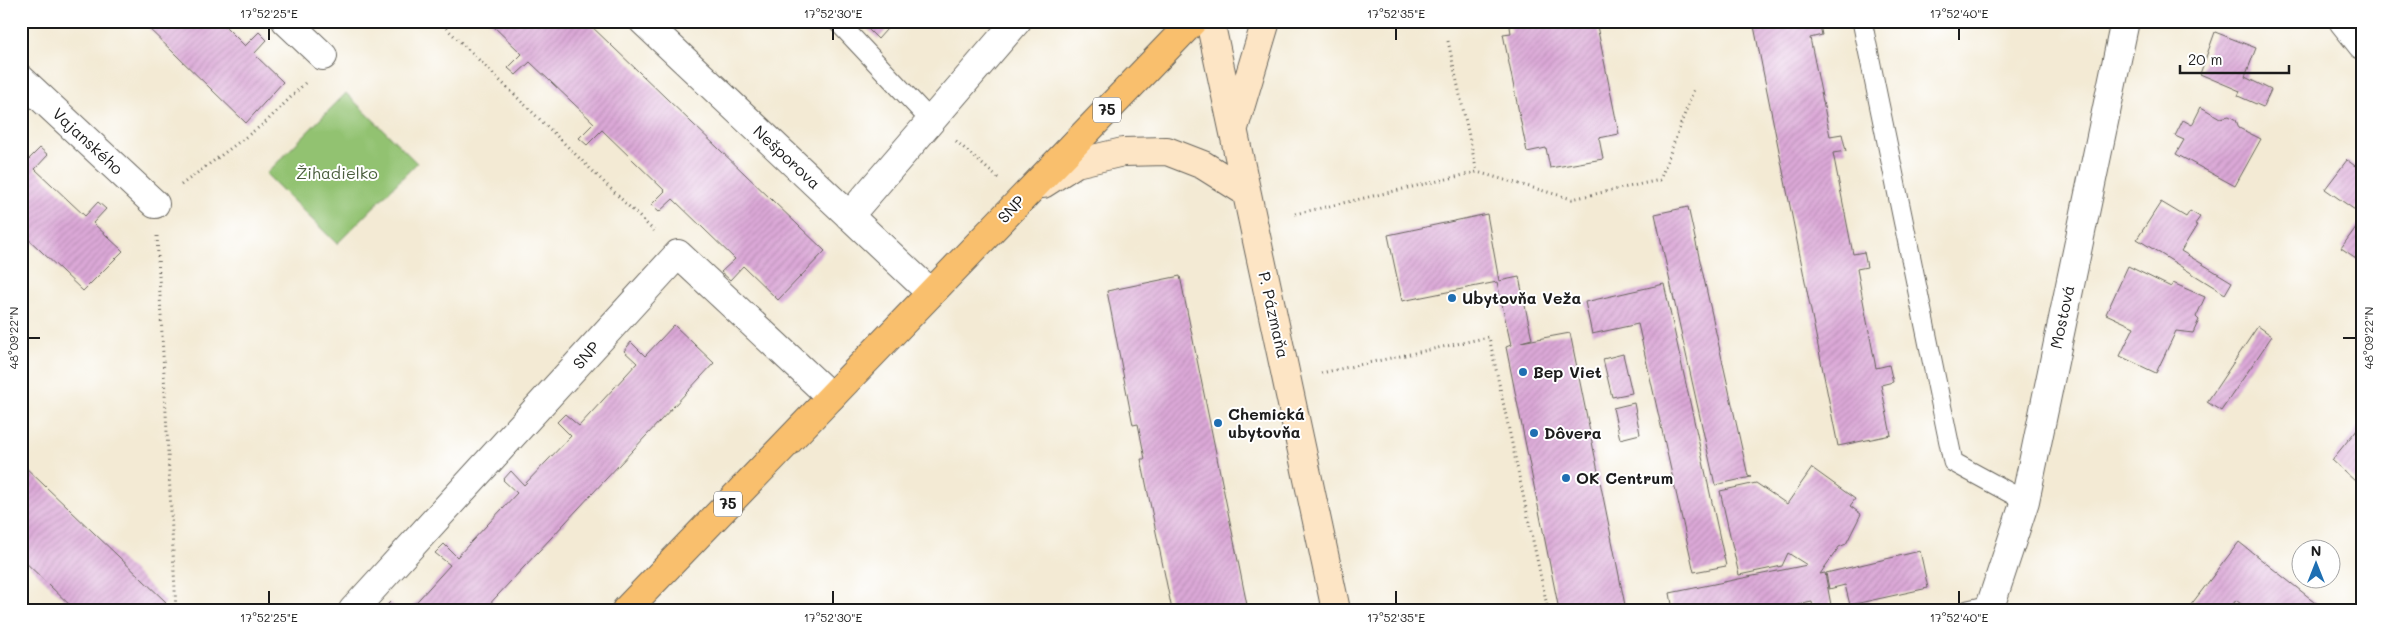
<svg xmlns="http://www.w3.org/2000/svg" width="2383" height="631" viewBox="0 0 2383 631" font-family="Mali,sans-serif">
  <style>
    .park { fill: #92c271; stroke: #576f46 }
    .building { fill: url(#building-hatch) }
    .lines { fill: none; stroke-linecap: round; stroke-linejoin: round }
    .service-casing { stroke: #67645c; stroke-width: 21 }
    .minor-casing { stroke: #67645c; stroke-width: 30 }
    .secondary-casing { stroke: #67645c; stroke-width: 30 }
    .primary-casing { stroke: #67645c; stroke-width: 30 }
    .path { stroke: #67645c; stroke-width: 3; stroke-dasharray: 1 4; stroke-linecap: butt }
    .service { stroke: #fff; stroke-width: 19 }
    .minor { stroke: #fff; stroke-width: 28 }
    .secondary { stroke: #fde5c5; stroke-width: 28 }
    .primary { stroke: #f9bf6d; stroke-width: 28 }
    .ticks { fill: none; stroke: #1c1c1c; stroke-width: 2 }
    .poi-dot { fill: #1f6fb2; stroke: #fff; stroke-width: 2 }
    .labels { text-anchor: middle; stroke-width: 4; stroke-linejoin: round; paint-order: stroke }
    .shield { fill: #fff; stroke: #606060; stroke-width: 1 }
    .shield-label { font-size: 15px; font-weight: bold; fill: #1c1c1c }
    .street-label { font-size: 16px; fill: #1c1c1c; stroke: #fff }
    .park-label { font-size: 16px; fill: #4b5e3e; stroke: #fff }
    .poi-label { font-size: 16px; font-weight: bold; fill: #1c1c1c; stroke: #fff; text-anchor: start }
    .neatline { fill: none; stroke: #1c1c1c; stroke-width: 2 }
    .ticks-label { font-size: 12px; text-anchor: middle; fill: #1c1c1c }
  </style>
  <defs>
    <pattern id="building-hatch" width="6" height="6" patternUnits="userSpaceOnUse" patternTransform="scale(1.25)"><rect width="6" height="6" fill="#dba8d7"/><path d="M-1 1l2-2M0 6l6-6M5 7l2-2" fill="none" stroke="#bb90b8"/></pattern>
  </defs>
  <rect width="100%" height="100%" fill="#fff"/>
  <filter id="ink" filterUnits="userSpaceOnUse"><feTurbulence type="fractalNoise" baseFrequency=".02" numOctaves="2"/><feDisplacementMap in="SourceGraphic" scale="10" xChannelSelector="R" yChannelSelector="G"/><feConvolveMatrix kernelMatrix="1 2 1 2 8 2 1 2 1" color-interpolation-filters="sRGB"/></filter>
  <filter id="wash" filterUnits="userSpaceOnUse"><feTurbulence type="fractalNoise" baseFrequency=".0096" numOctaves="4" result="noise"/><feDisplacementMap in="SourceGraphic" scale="20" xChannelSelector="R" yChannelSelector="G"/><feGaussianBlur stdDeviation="1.12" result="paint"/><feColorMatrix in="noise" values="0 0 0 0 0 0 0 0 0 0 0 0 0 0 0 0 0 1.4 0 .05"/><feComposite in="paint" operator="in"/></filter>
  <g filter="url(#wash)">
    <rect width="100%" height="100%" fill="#f3ead4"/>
    <path class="park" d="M 346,93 L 417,163 L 337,244 L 266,174 Z"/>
    <g id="blocks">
      <path class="building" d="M 141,21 L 220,21 L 245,46 L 259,32 L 267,40 L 254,54 L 283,82 L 246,123 Z
        M 488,21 L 586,21 L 825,251 L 778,300 L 743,266 L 730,280 L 721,272 L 735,259 L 673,199 L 659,212 L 651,205 L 665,191 L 602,130 L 587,145 L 579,138 L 594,123 L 530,62 L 516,75 L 508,68 L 522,54 Z
        M 860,21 L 894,21 L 878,39 Z
        M 1509,21 L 1596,21 L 1619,134 L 1599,138 L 1603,159 L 1550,168 L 1546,148 L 1527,152 L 1503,34 L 1511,33 Z
        M 1753,21 L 1819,21 L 1822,35 L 1810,38 L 1830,136 L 1842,134 L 1846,151 L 1833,153 L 1853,254 L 1864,252 L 1867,267 L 1857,269 L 1876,368 L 1889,365 L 1893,382 L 1881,385 L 1891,435 L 1838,446 Z
        M 2215,32 L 2256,48 L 2245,77 L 2271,90 L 2263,107 L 2238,96 L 2240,91 L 2200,74 Z
        M 2201,107 L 2220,118 L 2229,116 L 2236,120 L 2239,128 L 2261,139 L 2235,186 L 2176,154 L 2184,140 L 2175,136 L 2183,120 L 2192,125 Z
        M 40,148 L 48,155 L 35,169 L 85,216 L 98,202 L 106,209 L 93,223 L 123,251 L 83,291 L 21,232 L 21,156 L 27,161 Z
        M 2347,160 L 2362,171 L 2362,201 L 2355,210 L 2325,189 Z
        M 2161,202 L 2186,217 L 2190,211 L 2200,217 L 2195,224 L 2197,225 L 2181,251 L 2232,282 L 2225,294 L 2137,239 Z
        M 1688,207 L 1748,476 L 1751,477 L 1715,485 L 1655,214 Z
        M 1487,214 L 1499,281 L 1519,277 L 1532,339 L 1521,342 L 1570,333 L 1626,610 L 1559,610 L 1506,347 L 1511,345 L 1497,282 L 1402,301 L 1388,235 Z
        M 2362,219 L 2362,262 L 2341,248 Z
        M 2128,266 L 2171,287 L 2173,283 L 2205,297 L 2196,317 L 2199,320 L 2193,333 L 2176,331 L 2156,373 L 2120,356 L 2134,327 L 2106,314 Z
        M 1180,276 L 1248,610 L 1172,610 L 1141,459 L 1145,459 L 1138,424 L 1133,425 L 1107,291 Z
        M 1664,284 L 1726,566 L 1694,572 L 1638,324 L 1592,334 L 1585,302 Z
        M 674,325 L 714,363 L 592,494 L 484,610 L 409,610 L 450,565 L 435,553 L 444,544 L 457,557 L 517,493 L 503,480 L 511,471 L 524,485 L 571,436 L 557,422 L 565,414 L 579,426 L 637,363 L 624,351 L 631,342 L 645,356 Z
        M 2258,326 L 2272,336 L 2221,411 L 2207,402 Z
        M 1623,354 L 1632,393 L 1612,397 L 1603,359 Z
        M 1634,403 L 1640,434 L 1620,439 L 1613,408 Z
        M 2362,423 L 2362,473 L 2355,481 L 2332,460 Z
        M 21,463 L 166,602 L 159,610 L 75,610 L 21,558 Z
        M 1812,468 L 1855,499 L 1850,506 L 1861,514 L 1846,544 L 1839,547 L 1820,574 L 1825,573 L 1831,605 L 1813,608 L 1812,602 L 1773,610 L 1673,610 L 1670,593 L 1807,565 L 1788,553 L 1782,566 L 1739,575 L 1720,491 L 1756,483 L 1787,504 Z
        M 2239,542 L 2325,610 L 2248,610 L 2236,600 L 2229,610 L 2187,610 Z
        M 1920,551 L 1928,588 L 1850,605 L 1845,585 L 1829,589 L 1826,573 Z
        M 390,602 L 398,610 L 383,610 Z"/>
    </g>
  </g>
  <g filter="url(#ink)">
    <use href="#blocks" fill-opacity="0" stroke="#67645c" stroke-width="1"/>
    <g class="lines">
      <g class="service-casing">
        <path id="service" d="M 837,21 L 930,120
          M 1862,21 L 1953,462 L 2025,501
          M 1968,610 L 1991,605"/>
      </g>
      <g class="minor-casing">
        <path id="minor" d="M 286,21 L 323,56
          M 643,21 L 931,293
          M 2343,21 L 2362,45
          M 21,79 L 155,204
          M 849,216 L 1017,21
          M 353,610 L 678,254 L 831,397
          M 1989,610 L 2025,501 L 2125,21"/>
      </g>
      <g class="secondary-casing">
        <path id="secondary" d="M 1210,21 L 1336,610
          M 1234,128 L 1266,21
          M 1043,184 L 1076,163 L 1123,152 L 1167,151 L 1203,165 L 1246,192"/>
      </g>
      <g class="primary-casing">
        <path id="primary" d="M 626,610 L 1193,21"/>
      </g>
      <path class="path" d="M 439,21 L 654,231
        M 1448,41 L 1477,172
        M 956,141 L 998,178
        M 181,185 L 266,122 L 305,83
        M 1295,214 L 1477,172 L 1572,199 L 1660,180 L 1694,89
        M 157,236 L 176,610
        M 1321,373 L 1489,337 L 1548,610"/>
      <use href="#service" class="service"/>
      <use href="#minor" class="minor"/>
      <use href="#secondary" class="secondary"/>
      <use href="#primary" class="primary"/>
    </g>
  </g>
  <path class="ticks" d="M 269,28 L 269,40M 833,28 L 833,40M 1396,28 L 1396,40M 1959,28 L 1959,40M 28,338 L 40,338M 2343,338 L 2356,338M 269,591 L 269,604M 833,591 L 833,604M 1396,591 L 1396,604M 1959,591 L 1959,604"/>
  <g class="poi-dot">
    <circle cx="1452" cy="298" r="5"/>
    <circle cx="1523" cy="372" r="5"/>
    <circle cx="1218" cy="423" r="5"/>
    <circle cx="1534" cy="433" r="5"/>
    <circle cx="1566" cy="478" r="5"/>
  </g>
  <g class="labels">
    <g class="shield">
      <rect x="1093" y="97.5" width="28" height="25" rx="4"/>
      <rect x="714" y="491.5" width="28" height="25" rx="4"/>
    </g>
    <g class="shield-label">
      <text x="1107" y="115">75</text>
      <text x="728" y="509">75</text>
    </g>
    <g class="street-label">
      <text transform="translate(88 141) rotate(43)" y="6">Vajanského</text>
      <text transform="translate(787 157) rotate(43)" y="6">Nešporova</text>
      <text transform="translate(1011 209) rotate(-46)" y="6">SNP</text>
      <text transform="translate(1274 315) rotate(77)" y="6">P. Pázmaňa</text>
      <text transform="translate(2062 317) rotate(-78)" y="6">Mostová</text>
      <text transform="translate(586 355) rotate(-48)" y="6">SNP</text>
    </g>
    <g class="park-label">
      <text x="337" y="179">Žihadielko</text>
    </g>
    <g class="poi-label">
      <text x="1462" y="304">Ubytovňa Veža</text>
      <text x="1533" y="378">Bep Viet</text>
      <text x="1228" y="420">Chemická<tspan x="1228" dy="18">ubytovňa</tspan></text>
      <text x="1544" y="439">Dôvera</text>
      <text x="1576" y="484">OK Centrum</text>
    </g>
  </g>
  <rect width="2383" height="631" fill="none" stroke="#fff" stroke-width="55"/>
  <g transform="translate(2316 564)"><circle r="24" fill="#ffffff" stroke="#a4a4a4"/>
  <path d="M0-4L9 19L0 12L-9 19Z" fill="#1f6fb2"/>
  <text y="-8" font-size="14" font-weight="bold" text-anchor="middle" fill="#1c1c1c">N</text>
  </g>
  <path d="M2180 65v8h109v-8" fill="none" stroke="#1c1c1c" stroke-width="2.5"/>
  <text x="2188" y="65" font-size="15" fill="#1c1c1c" stroke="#ffffff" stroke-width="4" paint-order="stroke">20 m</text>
  <rect x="28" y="28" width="2328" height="576" class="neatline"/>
  <g class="ticks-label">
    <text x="269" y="18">17°52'25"E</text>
    <text x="833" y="18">17°52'30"E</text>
    <text x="1396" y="18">17°52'35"E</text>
    <text x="1959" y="18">17°52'40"E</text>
    <text transform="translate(14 338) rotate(-90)" y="4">48°09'22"N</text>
    <text transform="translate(2369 338) rotate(-90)" y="4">48°09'22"N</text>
    <text x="269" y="622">17°52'25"E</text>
    <text x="833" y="622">17°52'30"E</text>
    <text x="1396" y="622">17°52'35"E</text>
    <text x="1959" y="622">17°52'40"E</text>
  </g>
</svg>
